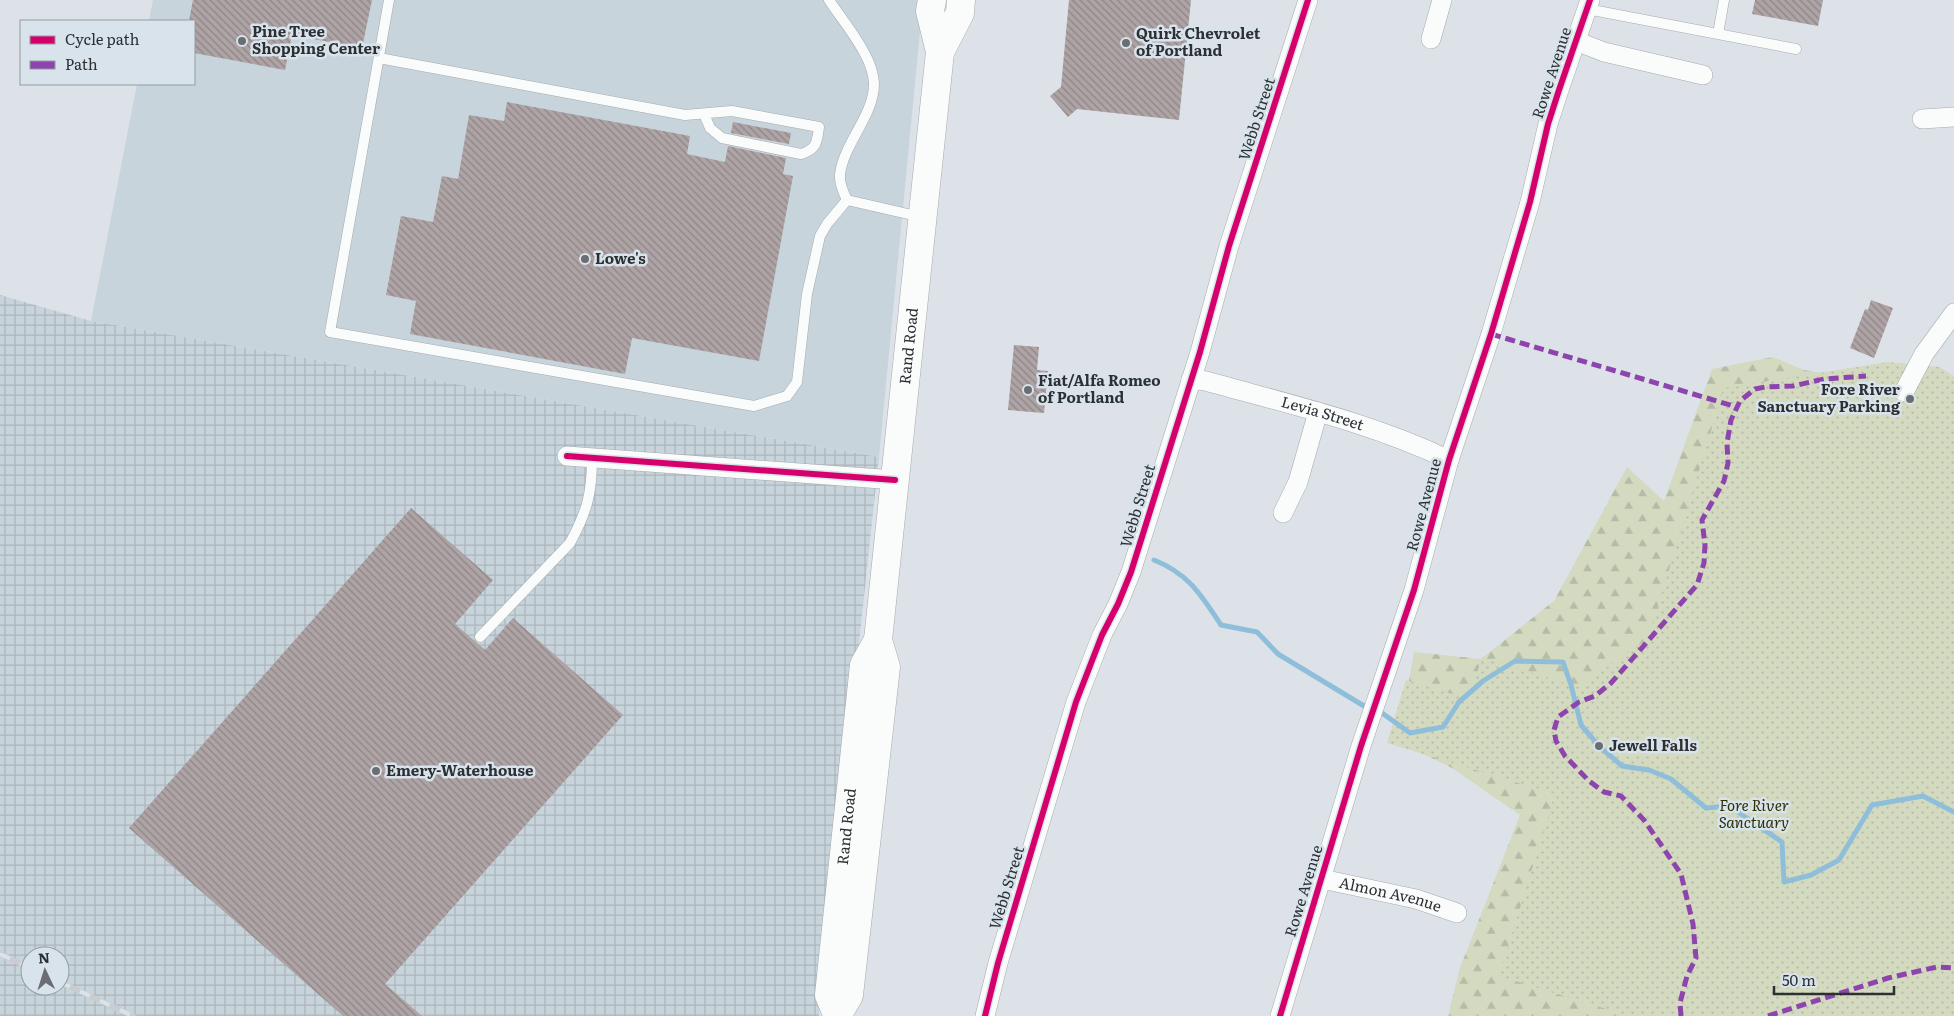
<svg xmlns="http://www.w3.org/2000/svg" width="1954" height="1016" viewBox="0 0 1954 1016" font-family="Literata,serif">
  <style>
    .built { fill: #c8d4db }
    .industrial { fill: url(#industrial-grid); fill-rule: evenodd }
    .forest { fill: url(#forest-firs) }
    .park { fill: url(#park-dots) }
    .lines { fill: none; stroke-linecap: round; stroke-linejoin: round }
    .stream { stroke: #8fbeda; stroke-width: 5 }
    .building { fill: url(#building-back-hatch) }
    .service-casing { stroke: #a6aaae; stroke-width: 11 }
    .minor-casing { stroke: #a6aaae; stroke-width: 20 }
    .secondary-casing { stroke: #a6aaae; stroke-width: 29 }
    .service { stroke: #fafbfb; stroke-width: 10 }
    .minor { stroke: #fafbfb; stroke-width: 19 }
    .secondary { stroke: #fafbfb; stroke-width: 28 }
    .rail-casing { stroke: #cacccd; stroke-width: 5.5 }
    .rail { stroke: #d8e3eb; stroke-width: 4; stroke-dasharray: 11; stroke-linecap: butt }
    .quiet { stroke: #8e44ad; stroke-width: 5; stroke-dasharray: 10 5; stroke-linecap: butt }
    .cycleway-casing { stroke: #d8e3eb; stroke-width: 9 }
    .cycleway { stroke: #d6006c; stroke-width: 6 }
    .poi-dot { fill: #6a6e72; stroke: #d8e3eb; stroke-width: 2 }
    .labels { text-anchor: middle; stroke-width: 5; stroke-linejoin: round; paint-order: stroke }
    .poi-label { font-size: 15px; font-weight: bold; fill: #2c3033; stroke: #d8e3eb; text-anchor: start }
    .street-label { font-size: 15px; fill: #2c3033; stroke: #d8e3eb }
    .park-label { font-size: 15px; font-style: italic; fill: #2d3100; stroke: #d8e3eb }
  </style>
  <defs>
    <pattern id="industrial-grid" width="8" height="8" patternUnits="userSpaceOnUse" patternTransform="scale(1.25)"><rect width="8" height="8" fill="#c8d4db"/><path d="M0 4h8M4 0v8" fill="none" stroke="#acb6bc"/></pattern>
    <pattern id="forest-firs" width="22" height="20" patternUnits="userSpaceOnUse" patternTransform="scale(1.25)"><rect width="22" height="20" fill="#d3dac0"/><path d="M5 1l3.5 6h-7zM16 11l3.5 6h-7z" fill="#b5bba5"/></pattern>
    <pattern id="park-dots" width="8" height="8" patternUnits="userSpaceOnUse" patternTransform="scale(1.25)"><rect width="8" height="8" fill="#d3dac0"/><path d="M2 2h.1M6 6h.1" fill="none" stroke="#b5bba5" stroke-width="1.8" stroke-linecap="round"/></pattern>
    <pattern id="building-back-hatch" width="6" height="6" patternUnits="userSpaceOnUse" patternTransform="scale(1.25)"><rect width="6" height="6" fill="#aea3a5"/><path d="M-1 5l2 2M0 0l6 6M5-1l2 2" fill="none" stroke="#8e8587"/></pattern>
  </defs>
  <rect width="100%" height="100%" fill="#dce2e7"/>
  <path class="built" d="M 153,0 L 923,0 L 879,457 L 91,321 L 137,84 L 194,84 L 194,21 L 149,21 Z"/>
  <path class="industrial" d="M 0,295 L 91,321 L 879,457 L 819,1016 L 0,1016 ZM 30,956 L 60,956 L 60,986 L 30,986 Z"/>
  <path class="forest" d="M 1773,357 L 1804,370 L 1847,377 L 1954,1016 L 1448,1016 L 1460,968 L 1520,815 L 1452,768 L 1398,742 L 1414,652 L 1481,659 L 1554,601 L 1627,467 L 1664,501 L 1712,369 Z"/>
  <path class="park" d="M 1888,362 L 1939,367 L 1954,376 L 1954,1016 L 1629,1016 L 1499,976 L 1555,794 L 1387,743 L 1406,680 L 1469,699 L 1482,657 L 1578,687 L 1648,639 L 1724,388 Z"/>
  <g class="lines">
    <path class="stream" d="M 1154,560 C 1189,574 1201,595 1221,625 L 1257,632 L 1278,654 L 1364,706
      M 1382,713 L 1410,733 L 1443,727 L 1459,702 L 1483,681 L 1515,661 L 1563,662 L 1571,685 L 1581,725 L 1599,746 L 1622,766 L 1649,770 L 1671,779 L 1706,808 L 1729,806 L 1782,842 L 1784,882 L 1811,875 L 1839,860 L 1872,805 L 1923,796 L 1954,812"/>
  </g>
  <path class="building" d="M 193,0 L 372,0 L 362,48 L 292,35 L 285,70 L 194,53 L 194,21 L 189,21 Z
    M 1069,0 L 1191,0 L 1179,120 L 1077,109 L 1068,117 L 1050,96 L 1061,87 Z
    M 1755,0 L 1823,0 L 1818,26 L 1752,14 Z
    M 507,102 L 690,136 L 687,154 L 725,162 L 728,146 L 786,158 L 783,174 L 793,176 L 759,361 L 632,338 L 625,374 L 410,334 L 416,301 L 386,295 L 401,216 L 433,222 L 442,176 L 458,179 L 469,115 L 504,121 Z
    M 733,122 L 791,133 L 789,144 L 731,133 Z
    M 1871,300 L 1893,308 L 1874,358 L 1850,348 L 1865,309 L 1868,310 Z
    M 1014,345 L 1039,347 L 1037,370 L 1048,371 L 1044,413 L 1008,410 Z
    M 411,508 L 493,580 L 455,624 L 485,650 L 513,618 L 623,715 L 385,984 L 422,1016 L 343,1016 L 129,828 Z"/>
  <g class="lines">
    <g class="service-casing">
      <path id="service" d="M 389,0 L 330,332 L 754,406 L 787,396 L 797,382 L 807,294 L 820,236 L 827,224 L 847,200 C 843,192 839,183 840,174 C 844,143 874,115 874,84 C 874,57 844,23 829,0
        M 1587,9 L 1796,49
        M 1718,34 L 1724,0
        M 379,58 L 685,115 L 732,111 L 819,127 C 817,142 817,149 801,154 L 722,138 L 710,128 L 704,114
        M 847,200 L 921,217
        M 480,637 L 570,543 C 587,512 592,493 592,458"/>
    </g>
    <g class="minor-casing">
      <g id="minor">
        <path d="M 1431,39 L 1442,0"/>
        <path d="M 1576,41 L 1604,52 L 1703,75"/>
        <path d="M 1922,119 L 1954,117"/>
        <path id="s1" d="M 1191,379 L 1206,381 C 1288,404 1372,423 1449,460"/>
        <path d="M 1904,392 L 1924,354 L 1954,313"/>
        <path d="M 567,456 L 895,480"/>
        <path d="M 1283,513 L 1298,482 L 1318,412"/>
        <path id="s2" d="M 1322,879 L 1416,899 L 1457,913"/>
        <path d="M 985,1016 L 998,963 L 1076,702 L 1102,635 L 1118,604 L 1131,572 L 1200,352 L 1229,246 L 1308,0"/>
        <path d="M 1280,1016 L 1361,746 L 1414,590 L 1449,460 L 1491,334 L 1530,202 L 1548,124 L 1559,90 L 1590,0"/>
      </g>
    </g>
    <g class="secondary-casing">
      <g id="secondary">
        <path d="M 940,52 L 960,13 L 961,0"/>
        <path id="s3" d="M 837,1014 L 829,995 L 864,665 L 878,640"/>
        <path id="s4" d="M 837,1016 L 849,995 L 886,667 L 878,640 L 940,52 L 930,11 L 932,0"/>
      </g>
    </g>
    <use href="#service" class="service"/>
    <use href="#minor" class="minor"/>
    <use href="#secondary" class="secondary"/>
    <g class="rail-casing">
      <path id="rail" d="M 0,954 L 30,968
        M 60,982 L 133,1016"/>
    </g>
    <use href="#rail" class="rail"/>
    <path class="quiet" d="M 1491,334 L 1737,407
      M 1681,1016 L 1680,1003 L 1687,976 L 1696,958 L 1693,924 L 1681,874 L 1644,820 L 1621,796 L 1604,792 L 1589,781 L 1565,756 L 1556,741 L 1554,730 L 1558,717 L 1579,702 L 1595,696 L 1611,683 L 1697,585 L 1704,563 L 1705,545 L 1702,520 L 1724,481 L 1728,463 L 1727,443 L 1731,420 L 1740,401 L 1755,389 L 1765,387 L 1793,386 L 1824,379 L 1866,376
      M 1768,1016 L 1888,978 L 1937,967 L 1954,968"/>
    <g class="cycleway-casing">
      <path id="cycleway" d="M 567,456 L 895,480
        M 985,1016 L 998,963 L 1076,702 L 1102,635 L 1118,604 L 1131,572 L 1200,352 L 1229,246 L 1308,0
        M 1280,1016 L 1361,746 L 1414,590 L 1449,460 L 1491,334 L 1530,202 L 1548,124 L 1559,90 L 1590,0"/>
    </g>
    <use href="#cycleway" class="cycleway"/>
  </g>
  <g class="poi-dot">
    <circle cx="242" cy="41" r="5"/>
    <circle cx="1126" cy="43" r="5"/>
    <circle cx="585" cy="259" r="5"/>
    <circle cx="1028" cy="390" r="5"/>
    <circle cx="1910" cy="399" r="5"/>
    <circle cx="1599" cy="746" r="5"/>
    <circle cx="376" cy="771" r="5"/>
  </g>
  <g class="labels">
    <g class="poi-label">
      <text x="252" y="37">Pine Tree<tspan x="252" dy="17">Shopping Center</tspan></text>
      <text x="1136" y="39">Quirk Chevrolet<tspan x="1136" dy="17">of Portland</tspan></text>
      <text x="595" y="264">Lowe's</text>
      <text x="1038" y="386">Fiat/Alfa Romeo<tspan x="1038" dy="17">of Portland</tspan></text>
      <text x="1900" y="395" text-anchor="end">Fore River<tspan x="1900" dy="17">Sanctuary Parking</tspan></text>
      <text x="1609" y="751">Jewell Falls</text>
      <text x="386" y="776">Emery-Waterhouse</text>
    </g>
    <g class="street-label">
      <text transform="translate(1552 73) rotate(-72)" y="5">Rowe Avenue</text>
      <text transform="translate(1257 119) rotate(-72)" y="5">Webb Street</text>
      <text dy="5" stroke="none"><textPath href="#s4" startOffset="678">Rand Road</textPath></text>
      <text dy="5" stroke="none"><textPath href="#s1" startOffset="136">Levia Street</textPath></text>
      <text transform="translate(1424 505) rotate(-75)" y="5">Rowe Avenue</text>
      <text transform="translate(1138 506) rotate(-73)" y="5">Webb Street</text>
      <text dy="5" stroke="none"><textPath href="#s3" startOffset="190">Rand Road</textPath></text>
      <text transform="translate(1007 888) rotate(-73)" y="5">Webb Street</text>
      <text transform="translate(1304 891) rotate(-73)" y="5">Rowe Avenue</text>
      <text dy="5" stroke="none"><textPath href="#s2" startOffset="70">Almon Avenue</textPath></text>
    </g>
    <g class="park-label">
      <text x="1754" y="811">Fore River<tspan x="1754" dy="17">Sanctuary</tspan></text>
    </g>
  </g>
  <rect x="20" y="20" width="175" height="65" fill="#d8e3eb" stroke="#939ba1"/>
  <rect x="30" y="36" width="25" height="8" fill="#d6006c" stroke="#939ba1"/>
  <text x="65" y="45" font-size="15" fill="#2c3033">Cycle path</text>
  <rect x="30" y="61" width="25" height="8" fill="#8e44ad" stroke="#939ba1"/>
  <text x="65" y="70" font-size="15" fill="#2c3033">Path</text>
  <g transform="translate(45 971) rotate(356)"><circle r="24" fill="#d8e3eb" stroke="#939ba1"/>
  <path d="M0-4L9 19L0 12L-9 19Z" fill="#6a6e72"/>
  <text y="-8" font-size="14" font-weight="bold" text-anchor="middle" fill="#2c3033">N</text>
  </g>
  <path d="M1774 986v8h120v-8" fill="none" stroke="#2c3033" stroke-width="2.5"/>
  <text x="1782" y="986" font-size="15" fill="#2c3033" stroke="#d8e3eb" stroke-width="4" paint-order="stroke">50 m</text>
</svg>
